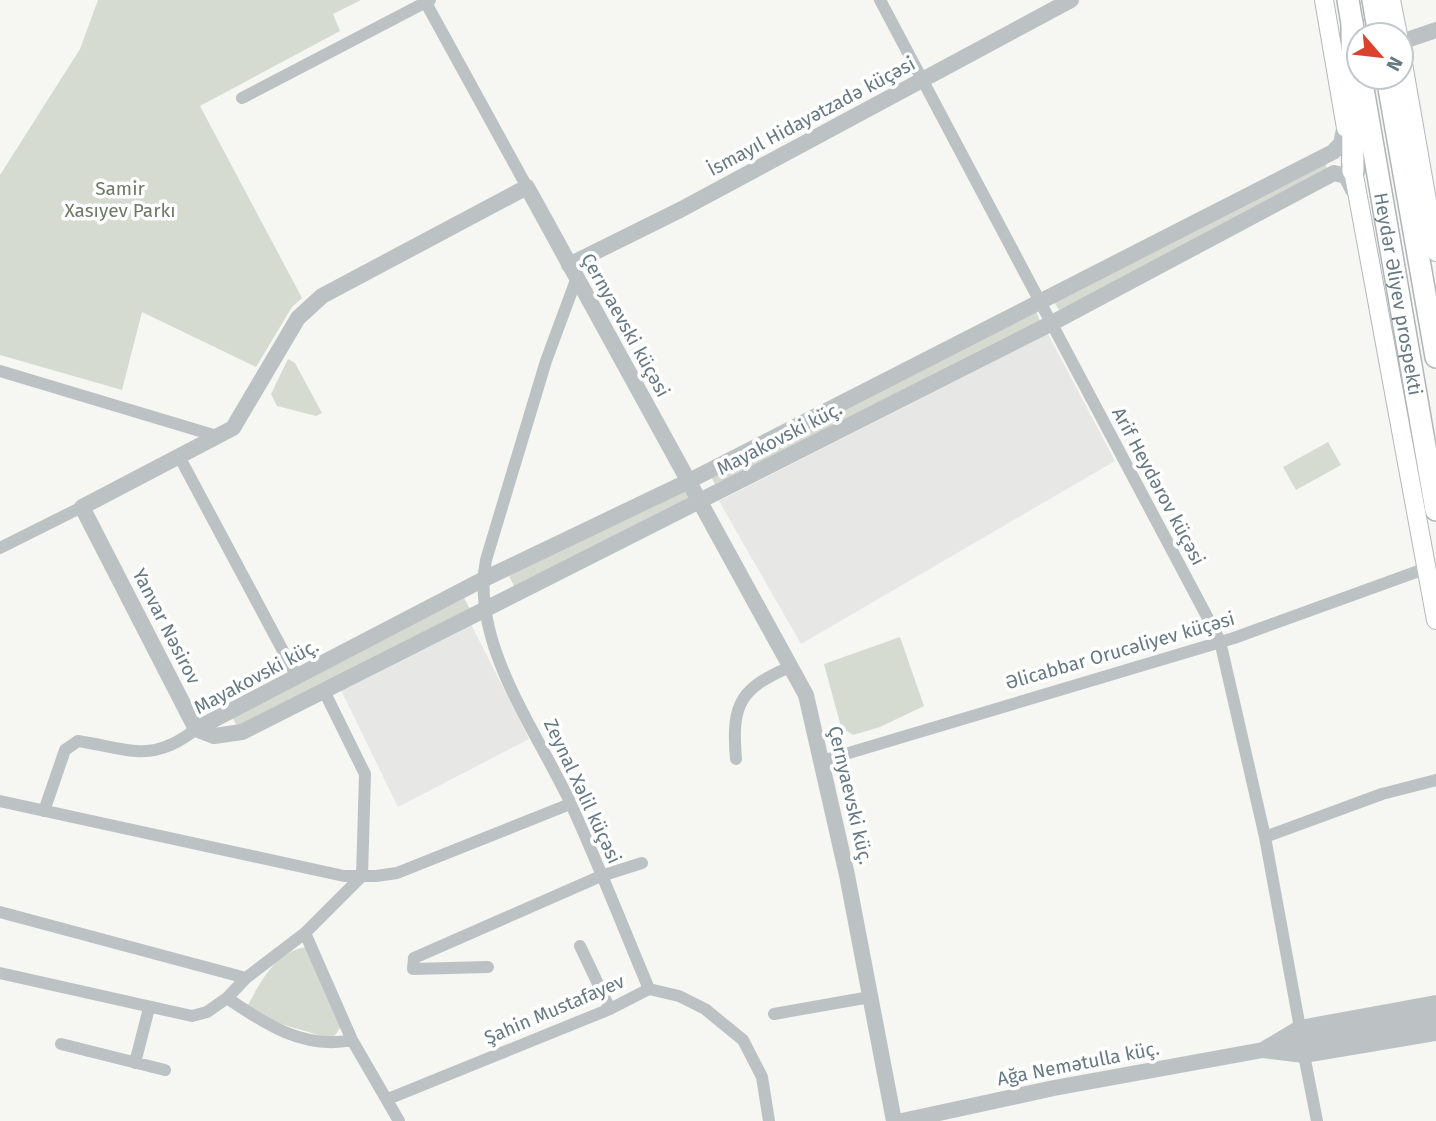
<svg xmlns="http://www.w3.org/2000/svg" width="1436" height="1121" viewBox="0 0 1436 1121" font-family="'Fira Sans',sans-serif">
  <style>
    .built { fill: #e7e7e6 }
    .green { fill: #d6dbd2 }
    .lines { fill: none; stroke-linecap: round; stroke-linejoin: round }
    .secondary-casing { stroke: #b1b8bb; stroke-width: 20 }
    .trunk-casing { stroke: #b0b5b7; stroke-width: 24 }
    .minor { stroke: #bcc2c4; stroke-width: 12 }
    .tertiary { stroke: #bcc2c4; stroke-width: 16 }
    .secondary { stroke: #fff; stroke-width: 18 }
    .trunk { stroke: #fff; stroke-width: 21 }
    .labels { text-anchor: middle; stroke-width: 7; stroke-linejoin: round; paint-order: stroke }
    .street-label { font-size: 19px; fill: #667982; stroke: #fff }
    .park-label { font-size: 19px; fill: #6c7a65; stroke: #fff }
  </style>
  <rect width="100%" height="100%" fill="#f6f6f3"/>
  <path class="built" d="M 1048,334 L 1115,461 L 801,644 L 719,501 Z
    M 471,624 L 529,739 L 398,807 L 341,690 Z"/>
  <path class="green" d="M 98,0 L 361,0 L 333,14 L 340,31 L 200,106 L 302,298 L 292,307 L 256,367 L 142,312 L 122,390 L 0,355 L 0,175 L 80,49 Z
    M 1324,161 L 1328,171 L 1061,313 L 1054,302 Z
    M 1036,311 L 1041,323 L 716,486 L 710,475 Z
    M 288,359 L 295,363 L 322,413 L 316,416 L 277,406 L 271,394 Z
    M 1328,442 L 1341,465 L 1296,490 L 1283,467 Z
    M 688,488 L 693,499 L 514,586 L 509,576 Z
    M 464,598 L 470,609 L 238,728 L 232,717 Z
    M 900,637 L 924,706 L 880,727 L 853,735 L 841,727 L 824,664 Z
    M 309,947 L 341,1027 L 332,1039 L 271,1021 L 248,1005 C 261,980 278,949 309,947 Z"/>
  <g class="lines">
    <g class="secondary-casing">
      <path id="secondary" d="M 1324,0 L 1346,128
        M 1391,0 L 1398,35
        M 1401,52 L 1436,252
        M 1351,159 L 1436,620"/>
    </g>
    <g class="trunk-casing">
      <g id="trunk">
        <path d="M 1348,0 L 1354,35"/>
        <path d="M 1373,0 L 1379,35"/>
        <path d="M 1352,22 L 1353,171"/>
        <path id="s1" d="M 1361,77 L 1436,510"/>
        <path d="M 1387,77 L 1436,357"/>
      </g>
    </g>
    <path class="minor" d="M 880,0 L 1220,641 L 1265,837 L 1300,1028
      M 426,3 L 527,187
      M 242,98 L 430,0
      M 576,280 L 546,361 L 486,560 C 470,642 536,730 570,802 C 598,863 623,927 649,989
      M 0,371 L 220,437
      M 180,458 L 297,677
      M 0,548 L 82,507
      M 324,691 L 365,774 L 362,876
      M 736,759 C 731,702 741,688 792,666
      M 822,761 L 1234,638 L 1427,568
      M 0,801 L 344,876 L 376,876 L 397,873 L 570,804
      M 44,811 L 65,750 L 78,741 C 129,749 152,764 196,729
      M 1265,837 L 1382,794 L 1436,780
      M 0,912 L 246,978
      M 305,933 L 352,1040 L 399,1121
      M 580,946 L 610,1009
      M 488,967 L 413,969 L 414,958 L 601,876 L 642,863
      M 0,973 L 192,1016 L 207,1012 L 227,998 L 246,978 L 305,933 L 362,876
      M 227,998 C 265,1024 304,1050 352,1040
      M 774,1014 L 870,997
      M 61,1044 L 165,1070
      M 1304,1055 L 1317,1121
      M 135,1063 L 149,1008
      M 388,1099 L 610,1009 L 649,989 L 679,996 L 705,1009 L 743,1040 L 762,1077 L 769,1121"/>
    <path class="tertiary" d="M 1401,42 L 1436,30
      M 569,265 L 680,210 L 1071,0
      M 196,729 L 82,507 L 233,428 L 298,318 L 322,296 L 527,187 L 806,695 L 847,875 L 894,1121
      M 196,729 L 214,736 L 242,732 L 1052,323 L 1334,173 L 1346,176 L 1353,190
      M 196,729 L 482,580 L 689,481 L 1333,152 L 1341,144 L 1345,125
      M 1277,1047 L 1436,1018
      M 1263,1050 L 1300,1028 L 1436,1003
      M 902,1121 L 1054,1088 L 1263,1050 L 1304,1055 L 1436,1033"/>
    <use href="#secondary" class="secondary"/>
    <use href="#trunk" class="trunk"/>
  </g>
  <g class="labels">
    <g class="street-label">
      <text transform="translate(811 116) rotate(-28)" y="7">İsmayıl Hidayətzadə küçəsi</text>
      <text dy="7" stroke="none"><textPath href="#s1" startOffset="220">Heydər Əliyev prospekti</textPath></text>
      <text transform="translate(626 325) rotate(61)" y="7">Çernyaevski küçəsi</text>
      <text transform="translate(779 438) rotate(-27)" y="7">Mayakovski küç.</text>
      <text transform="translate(1159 486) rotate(62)" y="7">Arif Heydərov küçəsi</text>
      <text transform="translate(167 626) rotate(63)" y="7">Yanvar Nəsirov</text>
      <text transform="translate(1120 650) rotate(-16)" y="7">Əlicabbar Orucəliyev küçəsi</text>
      <text transform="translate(256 676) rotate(-28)" y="7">Mayakovski küç.</text>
      <text transform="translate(583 791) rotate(65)" y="7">Zeynal Xəlil küçəsi</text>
      <text transform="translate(851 795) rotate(77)" y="7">Çernyaevski küç.</text>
      <text transform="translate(554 1009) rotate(-23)" y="7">Şahin Mustafayev</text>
      <text transform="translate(1078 1063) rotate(-11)" y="7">Ağa Nemətulla küç.</text>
    </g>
    <g class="park-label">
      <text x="120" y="195">Samir<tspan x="120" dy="22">Xasıyev Parkı</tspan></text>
    </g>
  </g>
  <g transform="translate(1380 56) rotate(118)"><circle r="33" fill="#ffffff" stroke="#c2c9cd" stroke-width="2"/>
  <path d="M0-5L12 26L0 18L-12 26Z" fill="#db422e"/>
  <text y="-10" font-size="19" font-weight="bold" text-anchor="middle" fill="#667982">N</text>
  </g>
</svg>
